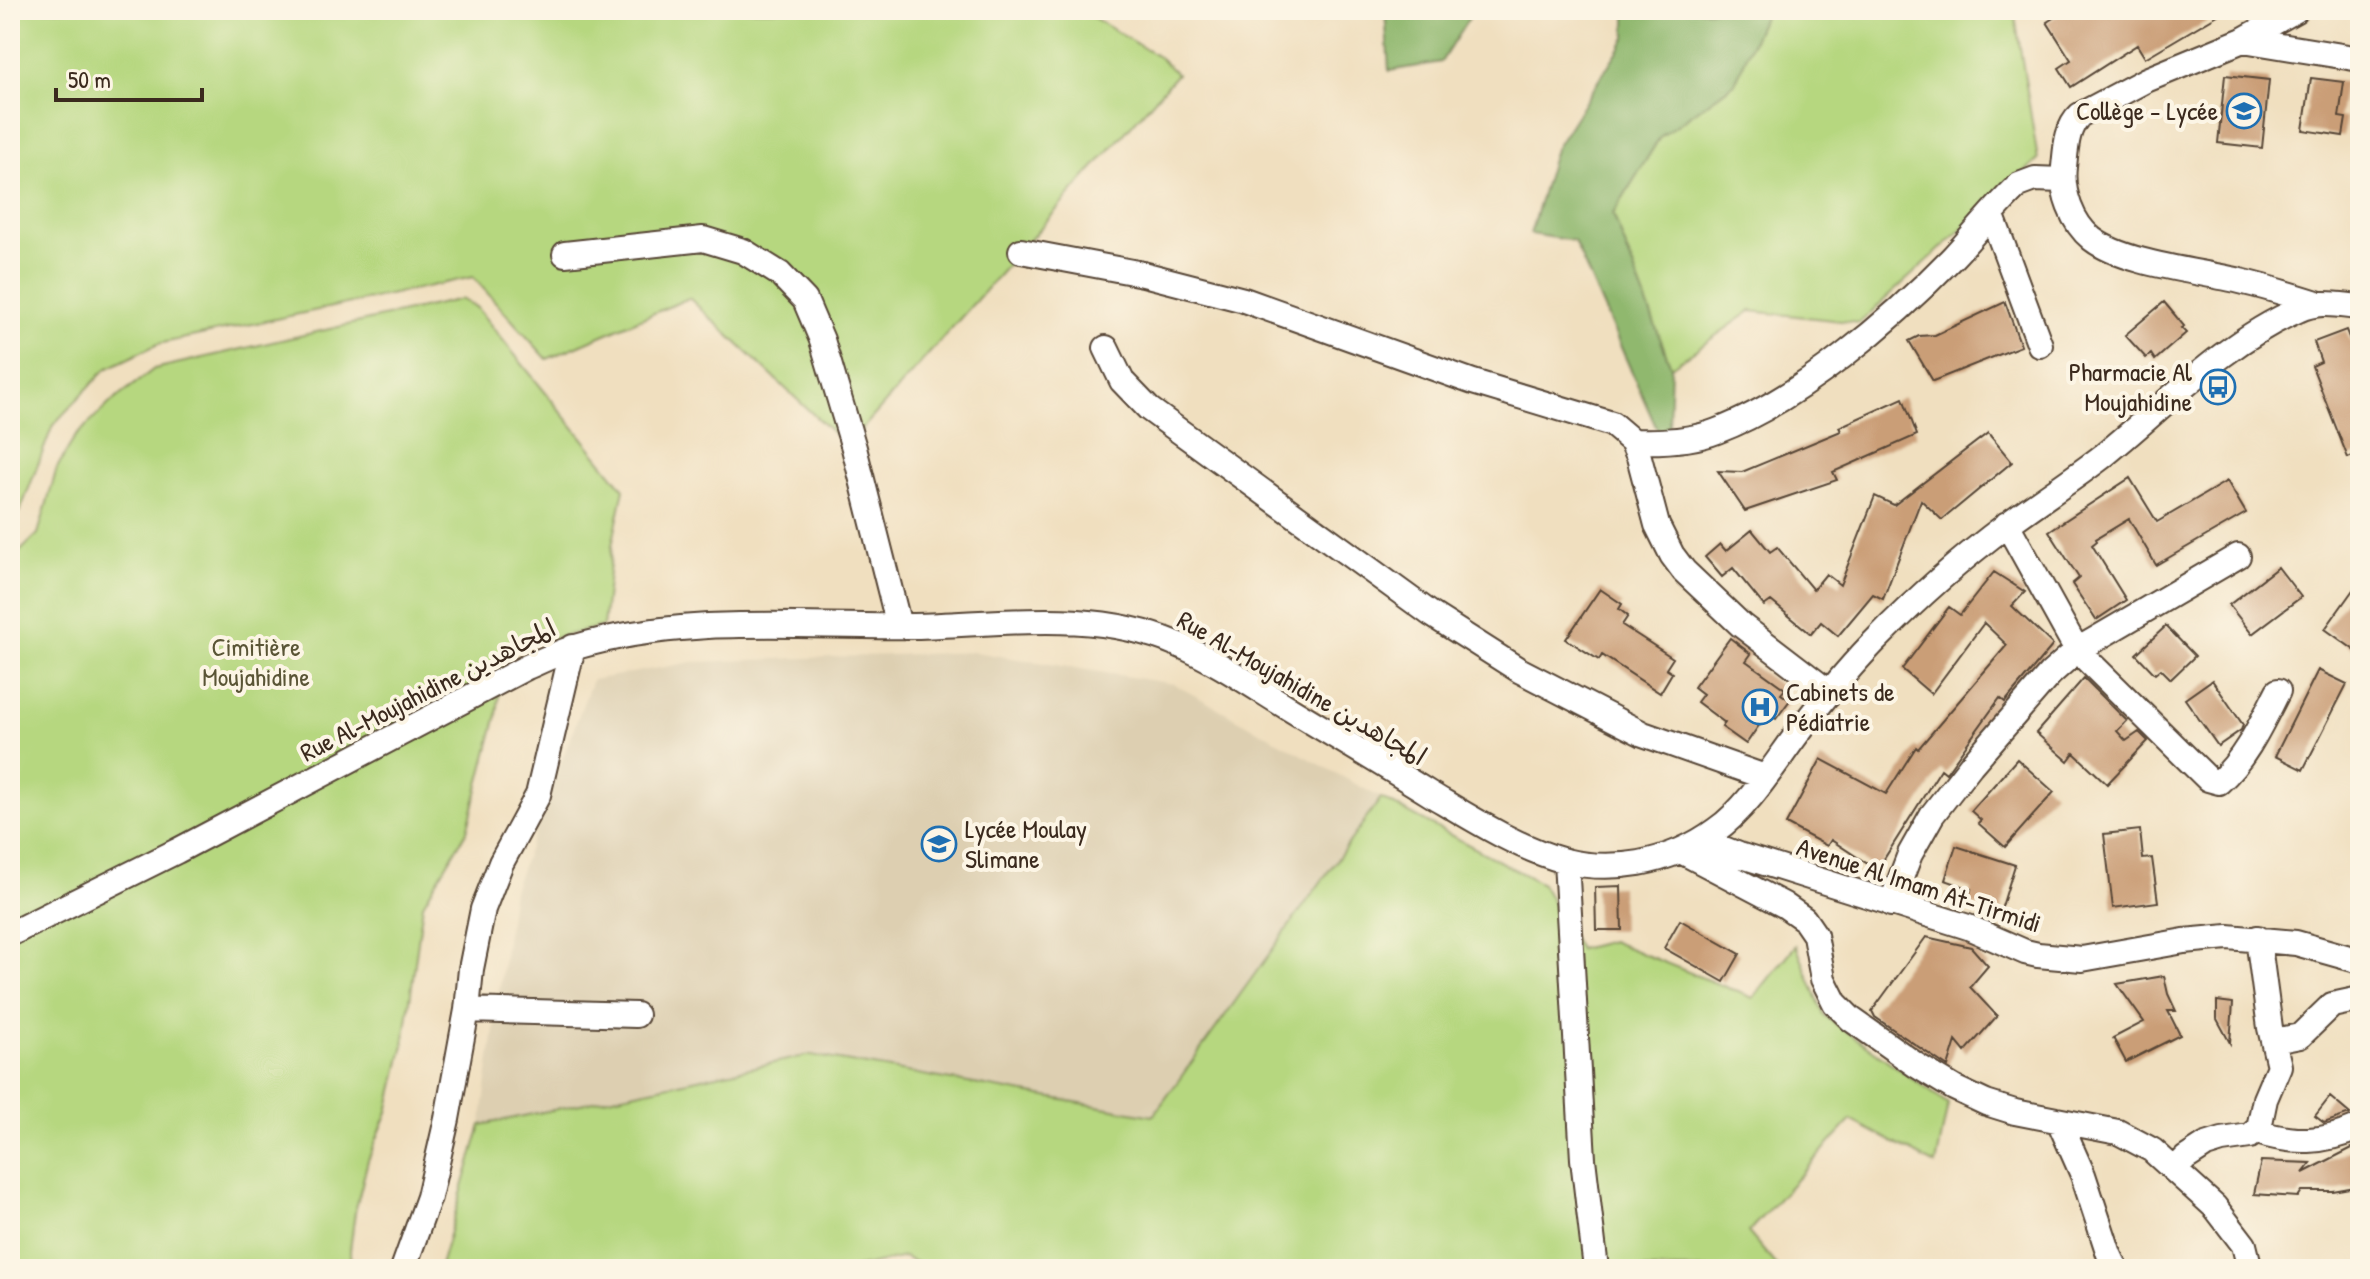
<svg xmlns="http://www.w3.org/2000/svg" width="2370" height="1279" viewBox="0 0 2370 1279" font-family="'Patrick Hand','Playpen Sans Arabic',sans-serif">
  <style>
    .built { fill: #ddcfb1 }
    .green { fill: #b6d77f; stroke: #78804e; stroke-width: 2 }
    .forest { fill: #90b86e; stroke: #667146; stroke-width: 2 }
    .building { fill: #ca9e77 }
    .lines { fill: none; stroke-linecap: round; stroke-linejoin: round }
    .minor-casing { stroke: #564536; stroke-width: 28 }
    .minor { stroke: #fff; stroke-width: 24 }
    .labels { text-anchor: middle; stroke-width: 8; stroke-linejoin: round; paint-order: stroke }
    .poi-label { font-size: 26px; fill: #3b2a1e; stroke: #fcf5e5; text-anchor: end }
    .park-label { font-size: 26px; fill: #5a5536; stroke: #fcf5e5 }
    .street-label { font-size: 26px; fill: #3b2a1e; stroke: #fcf5e5 }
  </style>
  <rect width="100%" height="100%" fill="#fcf5e5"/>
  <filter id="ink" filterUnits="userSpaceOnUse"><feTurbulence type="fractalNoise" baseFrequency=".0125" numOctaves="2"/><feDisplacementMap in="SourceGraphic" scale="16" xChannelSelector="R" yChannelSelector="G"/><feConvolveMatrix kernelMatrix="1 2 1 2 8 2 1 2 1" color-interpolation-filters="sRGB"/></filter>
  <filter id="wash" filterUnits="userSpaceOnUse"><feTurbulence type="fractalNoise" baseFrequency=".006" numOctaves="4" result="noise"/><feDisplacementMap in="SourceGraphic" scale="32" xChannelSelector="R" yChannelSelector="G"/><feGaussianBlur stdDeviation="1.8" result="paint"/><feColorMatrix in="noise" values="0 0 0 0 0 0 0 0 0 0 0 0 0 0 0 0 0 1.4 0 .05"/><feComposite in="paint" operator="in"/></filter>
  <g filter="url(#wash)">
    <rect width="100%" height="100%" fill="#f0dfbf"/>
    <path class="built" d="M 975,652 L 1174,684 L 1381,798 L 1153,1116 L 811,1055 L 481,1125 L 513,890 L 592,680 L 693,662 Z"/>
    <path class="green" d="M 10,10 L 1081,10 L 1160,58 L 1177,74 L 847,446 L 689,298 L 547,359 L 473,277 L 158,344 L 106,369 L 53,425 L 21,509 L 10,524 Z
      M 1781,10 L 2014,10 L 2038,160 L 1859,323 L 1751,311 L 1671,367 L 1613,214 L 1660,137 L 1735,83 L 1765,11 Z
      M 461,299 L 476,307 L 624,489 L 612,546 L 603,626 L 504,651 L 497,715 L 467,831 L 423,904 L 404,1044 L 388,1112 L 368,1160 L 355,1212 L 350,1250 L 351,1269 L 10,1269 L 10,561 L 38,534 L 57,468 L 75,437 L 110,403 L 154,369 Z
      M 1381,798 L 1542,884 L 1579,949 L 1611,941 L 1753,998 L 1796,945 L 1824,1015 L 1948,1104 L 1936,1165 L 1851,1120 L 1748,1232 L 1779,1269 L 931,1269 L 904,1257 L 851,1269 L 439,1269 L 481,1125 L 811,1055 L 1153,1116 Z"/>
    <path class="forest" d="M 1385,10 L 1474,10 L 1441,62 L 1389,71 Z
      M 1626,10 L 1781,10 L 1765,12 L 1735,83 L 1660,137 L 1613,214 L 1671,367 L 1668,454 L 1574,241 L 1530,234 L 1555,149 L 1626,38 Z"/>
    <g id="blocks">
      <path class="building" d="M 2066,10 L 2226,10 L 2145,58 L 2137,45 L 2071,87 L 2059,68 L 2071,60 L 2047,22 Z
        M 2225,75 L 2269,80 L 2262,148 L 2218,143 Z
        M 2311,78 L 2344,82 L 2339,117 L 2346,118 L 2343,136 L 2303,130 Z
        M 2005,302 L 2021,346 L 1933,381 L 1909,341 L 1919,336 L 1935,335 Z
        M 2164,302 L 2184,326 L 2181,328 L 2186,333 L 2155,360 L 2151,354 L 2146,358 L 2125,335 Z
        M 2346,330 L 2360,366 L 2360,453 L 2348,458 L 2312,366 L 2321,362 L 2314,342 Z
        M 1903,398 L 1917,435 L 1833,472 L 1837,480 L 1745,511 L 1718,471 L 1742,472 L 1841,431 L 1839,427 Z
        M 1988,433 L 2012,462 L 1942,520 L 1921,500 L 1883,599 L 1873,594 L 1838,636 L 1821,622 L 1811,634 L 1771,601 L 1764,606 L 1733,568 L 1722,577 L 1705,557 L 1720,544 L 1726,551 L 1752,530 L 1770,552 L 1777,547 L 1813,590 L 1826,574 L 1840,585 L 1875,496 L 1894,505 Z
        M 2130,478 L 2157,522 L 2227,481 L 2246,513 L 2156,565 L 2129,519 L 2096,539 L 2097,541 L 2092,545 L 2126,600 L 2096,620 L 2072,584 L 2079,578 L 2049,531 Z
        M 2278,567 L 2301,597 L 2252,634 L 2229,605 Z
        M 1994,572 L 2025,592 L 2012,606 L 2053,645 L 2005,702 L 2000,698 L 1946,773 L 1941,769 L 1877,870 L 1831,840 L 1827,846 L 1786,824 L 1821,759 L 1886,794 L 1916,747 L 1918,749 L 2007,645 L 1984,623 L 1931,694 L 1902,669 L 1949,607 L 1960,615 Z
        M 2360,580 L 2360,654 L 2325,629 Z
        M 1600,589 L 1622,604 L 1619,609 L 1628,616 L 1622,625 L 1673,658 L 1666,669 L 1672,673 L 1660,693 L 1602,655 L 1599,660 L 1566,639 Z
        M 2166,626 L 2195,656 L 2171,679 L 2161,669 L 2155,674 L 2136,654 Z
        M 1730,638 L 1751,654 L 1746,661 L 1785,689 L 1781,694 L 1790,700 L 1776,719 L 1770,715 L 1766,720 L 1764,718 L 1746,744 L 1722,727 L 1725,723 L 1697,702 L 1703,694 L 1694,687 Z
        M 2318,670 L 2347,684 L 2303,770 L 2275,756 Z
        M 2084,678 L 2127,721 L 2117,731 L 2126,741 L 2139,732 L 2148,741 L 2107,784 L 2074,753 L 2068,761 L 2036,733 Z
        M 2212,680 L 2243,725 L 2241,730 L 2218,746 L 2185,699 Z
        M 2017,759 L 2054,792 L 2005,847 L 1978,823 L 1981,820 L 1971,811 Z
        M 2140,830 L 2143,859 L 2152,858 L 2158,902 L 2113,908 L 2104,834 Z
        M 1956,846 L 2015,865 L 2000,913 L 1967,903 L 1971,889 L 1945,880 Z
        M 1621,886 L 1622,930 L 1596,930 L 1595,887 Z
        M 1680,920 L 1740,954 L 1724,982 L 1664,948 Z
        M 1926,937 L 1971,947 L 1988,966 L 1970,987 L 1997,1016 L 1965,1052 L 1956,1041 L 1948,1067 L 1875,1017 L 1872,1011 Z
        M 2164,976 L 2168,994 L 2176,1011 L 2168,1011 L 2180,1035 L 2126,1062 L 2113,1038 L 2144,1022 L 2117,984 Z
        M 2217,1001 L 2233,1003 L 2230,1043 L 2217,1019 Z
        M 2330,1097 L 2350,1114 L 2324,1123 L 2315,1116 Z
        M 2360,1144 L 2360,1184 L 2355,1187 L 2333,1191 L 2302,1191 L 2298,1197 L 2254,1194 L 2261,1161 L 2311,1163 L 2303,1173 Z"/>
    </g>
  </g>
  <g filter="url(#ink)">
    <use href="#blocks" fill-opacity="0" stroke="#564536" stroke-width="2"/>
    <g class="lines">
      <g class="minor-casing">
        <path id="minor" d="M 2296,10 L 2243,40 L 2146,80 L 2080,115 C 2066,128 2066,149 2064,167 C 2061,192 2072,223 2092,239 C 2124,264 2199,271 2240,281 C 2266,287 2292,295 2317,303
          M 2243,40 L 2360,59
          M 1992,216 L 2040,345
          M 1021,251 L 1143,274 L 1244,300 L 1473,382 L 1612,424 L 1632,441 L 1639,457 L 1657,525 L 1672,555 L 1684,571 L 1741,625 L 1830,693
          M 565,254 L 703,239 L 743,251 L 780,274 L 805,300 L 822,340 L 854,448 L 899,626
          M 1106,348 L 1122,381 L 1149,409 L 1431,614 L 1519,670 L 1643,734 L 1765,777
          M 1632,441 C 1658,442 1692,441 1717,431 C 1799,400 1892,320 1953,257 C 1975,234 1996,206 2019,185 L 2035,179 L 2062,180
          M 2007,524 L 2077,650 L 2208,779 L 2219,782 C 2246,758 2262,722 2278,691
          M 1701,840 L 1739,855 L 1968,927 L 2025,952 L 2038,955 L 2082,959 L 2184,941 L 2228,937 L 2296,943 L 2360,961
          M 1681,851 L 1784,905 L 1804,919 L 1815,935 L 1823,979 L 1835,1003 L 1851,1019 L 1916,1065 L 1954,1088 L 1986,1103 L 2015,1112 L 2118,1132 L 2152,1150 L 2215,1207 L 2244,1245 L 2250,1269
          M 1566,861 L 1583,1159 L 1596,1269
          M 1891,904 L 1910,854 L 1932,815 L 1971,765 L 2050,674 L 2077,650 L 2238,556
          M 10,934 L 177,851 L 527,667 C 543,660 560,652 576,647 C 686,614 802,628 914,626 C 1001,624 1094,608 1177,644 C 1215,660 1251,685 1287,707 C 1335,736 1384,765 1432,795 C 1474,820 1518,848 1565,861 C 1589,867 1615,867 1639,863 C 1667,858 1693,847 1716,830 C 1745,810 1771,770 1792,741 C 1816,708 1844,673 1873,643 C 1913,602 1962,558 2008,524 C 2039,501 2072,480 2103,456 C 2165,406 2224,342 2298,310 C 2319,300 2338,305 2360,307
          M 467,1010 L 636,1015
          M 2274,1041 L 2300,1036 L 2332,1005 L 2360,999
          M 2059,1121 L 2083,1175 L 2109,1254 L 2116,1269
          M 2257,1132 C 2294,1144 2324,1143 2360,1127
          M 2175,1169 L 2186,1158 L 2206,1145 L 2222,1140 L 2250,1136 L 2259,1128 L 2265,1099 L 2279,1066 L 2270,1028 L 2258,938
          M 403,1269 L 429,1197 L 447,1119 L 467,1010 L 471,969 L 483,909 L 501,863 L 538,795 L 573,647"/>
      </g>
      <use href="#minor" class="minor"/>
    </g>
  </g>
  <defs>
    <g id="school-ring" transform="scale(1.8)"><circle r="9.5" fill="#fcf5e5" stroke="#1f6fb2" stroke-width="1.5"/><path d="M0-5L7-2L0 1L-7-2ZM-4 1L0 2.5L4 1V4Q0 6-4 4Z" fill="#1f6fb2"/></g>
    <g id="bus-ring" transform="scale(1.8)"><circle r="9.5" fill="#fcf5e5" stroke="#1f6fb2" stroke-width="1.5"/><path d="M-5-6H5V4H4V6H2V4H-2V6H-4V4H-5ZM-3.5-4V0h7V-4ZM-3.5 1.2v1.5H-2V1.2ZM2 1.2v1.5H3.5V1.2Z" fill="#1f6fb2"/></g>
    <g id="hospital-ring" transform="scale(1.8)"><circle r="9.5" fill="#fcf5e5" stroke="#1f6fb2" stroke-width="1.5"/><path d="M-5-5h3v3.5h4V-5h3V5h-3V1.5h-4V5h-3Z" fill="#1f6fb2"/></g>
  </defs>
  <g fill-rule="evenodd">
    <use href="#school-ring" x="2244" y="111"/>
    <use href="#bus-ring" x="2218" y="387"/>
    <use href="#hospital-ring" x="1760" y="707"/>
    <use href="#school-ring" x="939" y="844"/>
  </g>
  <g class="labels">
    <g class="poi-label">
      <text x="2218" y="120">Collège - Lycée</text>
      <text x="2192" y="381">Pharmacie Al<tspan x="2192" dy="30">Moujahidine</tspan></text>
      <text x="1786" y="701" text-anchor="start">Cabinets de<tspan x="1786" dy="30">Pédiatrie</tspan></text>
      <text x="965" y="838" text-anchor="start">Lycée Moulay<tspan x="965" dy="30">Slimane</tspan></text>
    </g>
    <g class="park-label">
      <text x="256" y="656">Cimitière<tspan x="256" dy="30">Moujahidine</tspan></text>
    </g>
    <g class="street-label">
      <text transform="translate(1302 688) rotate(30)" y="9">Rue Al-Moujahidine المجاهدين</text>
      <text transform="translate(428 690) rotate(-27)" y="9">Rue Al-Moujahidine المجاهدين</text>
      <text transform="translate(1919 885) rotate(18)" y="9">Avenue Al Imam At-Tirmidi</text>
    </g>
  </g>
  <rect width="2370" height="1279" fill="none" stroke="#fcf5e5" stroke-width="40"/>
  <path d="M56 88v12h146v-12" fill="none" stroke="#3b2a1e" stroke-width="4"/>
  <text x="68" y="88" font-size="24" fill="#3b2a1e" stroke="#fcf5e5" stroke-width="6" paint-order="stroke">50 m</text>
</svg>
